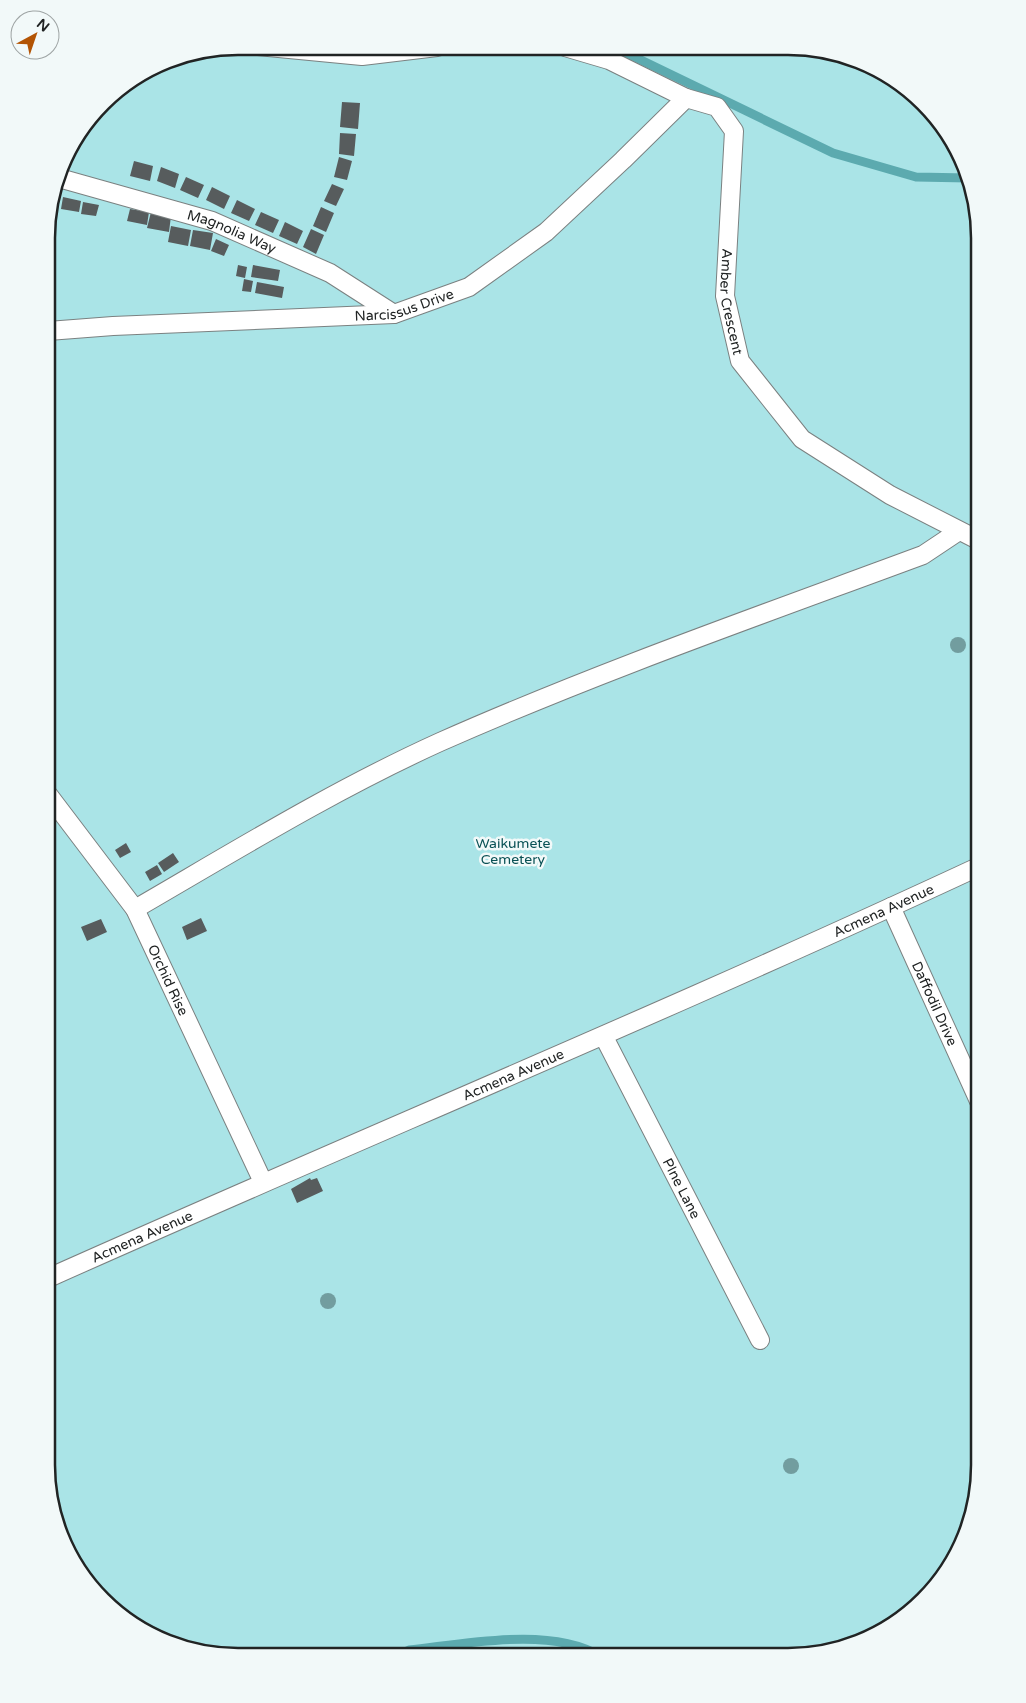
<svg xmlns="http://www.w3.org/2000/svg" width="1026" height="1703" viewBox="0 0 1026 1703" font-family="'Varela Round',sans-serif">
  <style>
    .green { fill: #aae4e7 }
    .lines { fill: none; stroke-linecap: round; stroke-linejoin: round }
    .stream { stroke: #5caaaf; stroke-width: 9 }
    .building { fill: #575c5d }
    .service-casing { stroke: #7b8181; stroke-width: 20 }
    .service { stroke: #fff; stroke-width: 18 }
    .tree { fill: #729d9f }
    .labels { text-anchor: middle; stroke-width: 5; stroke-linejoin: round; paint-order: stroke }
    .street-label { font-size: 14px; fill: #212424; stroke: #f2f9f9 }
    .park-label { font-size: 14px; fill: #095155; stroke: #f2f9f9 }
    .rim { fill: none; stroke: #212424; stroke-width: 2.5 }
  </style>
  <rect width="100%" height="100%" fill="#f2f9f9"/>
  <path class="green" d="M 238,46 L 813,48 L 862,61 L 905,86 L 940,122 L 965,165 L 980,238 L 979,1478 L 965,1538 L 940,1581 L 905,1617 L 861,1642 L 788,1657 L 213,1655 L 164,1642 L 121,1617 L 86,1581 L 61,1538 L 46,1465 L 48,213 L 66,153 L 111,94 L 165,61 Z"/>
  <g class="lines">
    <path class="stream" d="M 614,47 L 833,153 L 916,177 L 968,178
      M 396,1656 L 409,1650 C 465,1644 551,1626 600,1656"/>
  </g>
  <path class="building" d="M 342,102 L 360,103 L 358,129 L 340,127 Z
    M 340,133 L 356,134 L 354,156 L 339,154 Z
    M 70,148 L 74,149 L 71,164 L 63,162 Z
    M 339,157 L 352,161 L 347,180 L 334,177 Z
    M 134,161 L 153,166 L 150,181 L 130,176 Z
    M 161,167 L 179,174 L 175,188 L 157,181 Z
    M 186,177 L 204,185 L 198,198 L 180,190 Z
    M 332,184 L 344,189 L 336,206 L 324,201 Z
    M 212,187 L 230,196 L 224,209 L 206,200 Z
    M 53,196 L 59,197 L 57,209 L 50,207 Z
    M 63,197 L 81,201 L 79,212 L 61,209 Z
    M 237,200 L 255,209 L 249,221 L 231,213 Z
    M 83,202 L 99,205 L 96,216 L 81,214 Z
    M 321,207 L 334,213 L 326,232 L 313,226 Z
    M 130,209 L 149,212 L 147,225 L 127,221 Z
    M 151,212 L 171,216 L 169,232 L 147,228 Z
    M 261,212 L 279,220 L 273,233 L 255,225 Z
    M 285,222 L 303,231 L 297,244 L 279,236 Z
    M 171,226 L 191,230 L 188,246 L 168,242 Z
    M 311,229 L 324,235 L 316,254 L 303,247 Z
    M 193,230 L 213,233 L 210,250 L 190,246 Z
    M 216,239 L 229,245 L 224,256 L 211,251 Z
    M 238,265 L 247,267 L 245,278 L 236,276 Z
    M 253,265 L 280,270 L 278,281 L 251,277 Z
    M 244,279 L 253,281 L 251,292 L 242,291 Z
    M 257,282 L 284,287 L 282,298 L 255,293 Z
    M 126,843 L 131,852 L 120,858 L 115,850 Z
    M 173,853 L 179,862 L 164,872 L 158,863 Z
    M 157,865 L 162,874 L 150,881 L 145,872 Z
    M 201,918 L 207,931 L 187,940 L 182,927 Z
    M 101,919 L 107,932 L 87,941 L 81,927 Z
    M 310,1178 L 311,1180 L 317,1178 L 323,1191 L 297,1203 L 291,1189 Z"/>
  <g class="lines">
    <g class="service-casing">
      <g id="service">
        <path d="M 258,46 L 362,56 L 437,47"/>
        <path id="s1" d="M 565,47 L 609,60 L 686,98 L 717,107 L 734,131 L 725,296 L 740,361 L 802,439 L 890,495 L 980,541"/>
        <path id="s2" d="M 59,178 L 212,221 L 330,273 L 394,314"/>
        <path id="s3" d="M 48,331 L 113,326 L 394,314 L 469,287 L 546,232 L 623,160 L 686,98"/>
        <path id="s4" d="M 47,793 L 135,909 L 263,1182"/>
        <path id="s5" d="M 891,907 L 979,1101"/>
        <path d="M 135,909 C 235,851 334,790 440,742 C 598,672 761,615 923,555 L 959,531"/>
        <path id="s6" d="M 604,1037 L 760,1340"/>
        <path id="s7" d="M 46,1279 C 357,1140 671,1010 980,866"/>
      </g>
    </g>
    <use href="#service" class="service"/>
  </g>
  <g class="tree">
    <circle cx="958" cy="645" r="8"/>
    <circle cx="328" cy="1301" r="8"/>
    <circle cx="791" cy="1466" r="8"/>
  </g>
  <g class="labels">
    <g class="street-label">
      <text dy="5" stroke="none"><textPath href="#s2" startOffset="181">Magnolia Way</textPath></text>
      <text dy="5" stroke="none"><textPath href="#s1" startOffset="365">Amber Crescent</textPath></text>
      <text dy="5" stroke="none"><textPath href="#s3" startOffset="358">Narcissus Drive</textPath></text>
      <text dy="5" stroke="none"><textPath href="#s7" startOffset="915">Acmena Avenue</textPath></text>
      <text dy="5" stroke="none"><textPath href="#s4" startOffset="224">Orchid Rise</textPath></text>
      <text dy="5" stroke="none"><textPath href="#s5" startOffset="106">Daffodil Drive</textPath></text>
      <text dy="5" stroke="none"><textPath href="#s7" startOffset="510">Acmena Avenue</textPath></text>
      <text dy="5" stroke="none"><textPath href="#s6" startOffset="170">PIne Lane</textPath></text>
      <text dy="5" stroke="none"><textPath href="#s7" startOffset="105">Acmena Avenue</textPath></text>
    </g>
    <g class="park-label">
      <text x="513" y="848">Waikumete<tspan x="513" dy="16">Cemetery</tspan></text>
    </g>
  </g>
  <path d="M0 0H1026V1703H0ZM238 55H788A183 183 0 0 1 971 238V1465A183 183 0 0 1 788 1648H238A183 183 0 0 1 55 1465V238A183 183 0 0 1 238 55Z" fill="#f2f9f9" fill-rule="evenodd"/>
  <path class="rim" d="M238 55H788A183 183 0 0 1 971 238V1465A183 183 0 0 1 788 1648H238A183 183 0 0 1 55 1465V238A183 183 0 0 1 238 55Z"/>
  <g transform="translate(35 35) rotate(40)"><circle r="24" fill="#f2f9f9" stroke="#9ea4a4"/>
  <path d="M0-4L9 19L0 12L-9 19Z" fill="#b35404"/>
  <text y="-8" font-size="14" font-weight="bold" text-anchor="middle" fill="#212424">N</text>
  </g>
</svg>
